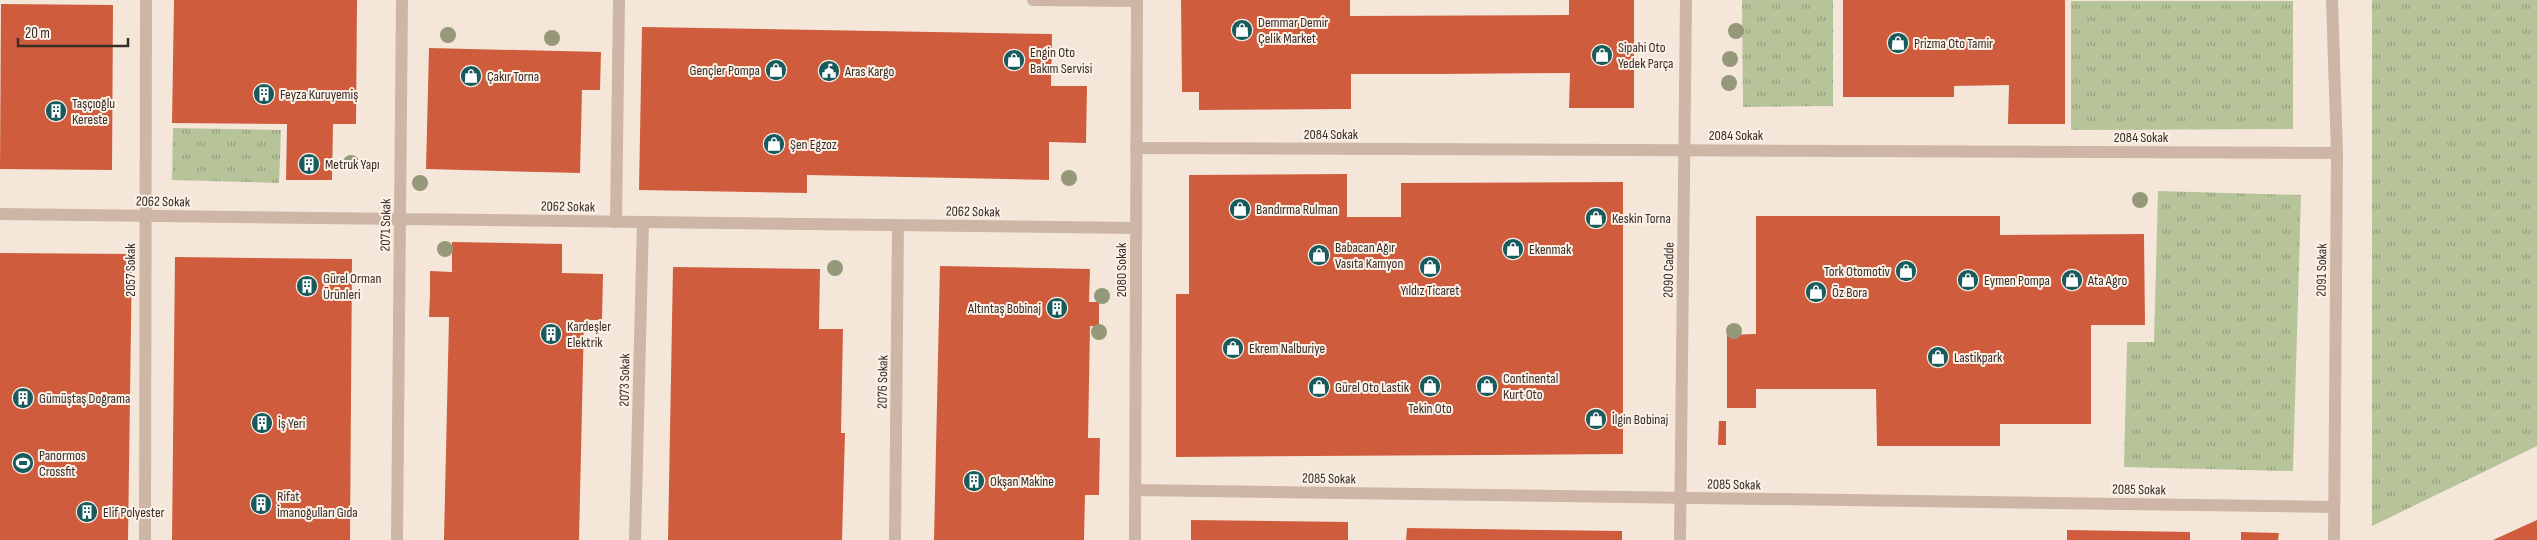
<svg xmlns="http://www.w3.org/2000/svg" width="2537" height="540" viewBox="0 0 2537 540" font-family="'Sofia Sans Condensed',sans-serif">
  <style>
    .grass { fill: url(#grass-tufts) }
    .building { fill: #cf5d3d }
    .lines { fill: none; stroke-linecap: round; stroke-linejoin: round }
    .service { stroke: #cdb6a5; stroke-width: 12 }
    .minor { stroke: #cdb6a5; stroke-width: 12 }
    .tertiary { stroke: #cdb6a5; stroke-width: 12 }
    .tree { fill: #959879 }
    .labels { text-anchor: middle; stroke-width: 4; stroke-linejoin: round; paint-order: stroke }
    .poi-label { font-size: 14px; fill: #382c27; stroke: #fbf1e7; text-anchor: start }
    .street-label { font-size: 14px; fill: #382c27; stroke: #fbf1e7 }
  </style>
  <defs>
    <pattern id="grass-tufts" width="24" height="20" patternUnits="userSpaceOnUse" patternTransform="scale(1.25)"><rect width="24" height="20" fill="#b7c499"/><path d="M3 7l-1-3M5 7V3M7 7l1-3M15 17l-1-3M17 17v-4M19 17l1-3" fill="none" stroke="#969f7d"/></pattern>
  </defs>
  <rect width="100%" height="100%" fill="#f4e7da"/>
  <path class="grass" d="M 1742,0 L 1833,0 L 1833,106 L 1743,107 Z
    M 2372,0 L 2537,0 L 2537,446 L 2372,526 Z
    M 2071,1 L 2293,1 L 2293,129 L 2071,130 Z
    M 173,128 L 281,130 L 279,183 L 172,180 Z
    M 2158,191 L 2301,195 L 2293,471 L 2124,467 L 2127,342 L 2154,342 Z"/>
  <path class="building" d="M 174,0 L 357,0 L 356,124 L 333,124 L 332,180 L 286,180 L 287,124 L 172,123 Z
    M 1181,0 L 1350,0 L 1350,16 L 1569,15 L 1569,0 L 1634,0 L 1634,108 L 1569,108 L 1570,73 L 1439,74 L 1351,74 L 1351,109 L 1199,110 L 1199,92 L 1182,92 Z
    M 1843,0 L 2065,0 L 2065,124 L 2008,124 L 2009,85 L 1954,86 L 1954,97 L 1843,97 Z
    M 1,4 L 113,5 L 112,170 L 0,169 Z
    M 642,27 L 1052,34 L 1051,86 L 1087,86 L 1086,143 L 1049,142 L 1049,180 L 807,175 L 807,193 L 639,190 Z
    M 429,48 L 601,52 L 600,90 L 582,90 L 580,173 L 426,169 Z
    M 1347,174 L 1347,217 L 1401,217 L 1401,183 L 1623,182 L 1623,454 L 1176,457 L 1176,294 L 1189,294 L 1189,175 Z
    M 1756,216 L 2000,216 L 2000,235 L 2144,234 L 2145,325 L 2091,325 L 2091,424 L 2000,424 L 2000,446 L 1877,446 L 1876,389 L 1756,389 L 1756,408 L 1727,408 L 1727,335 L 1756,334 Z
    M 452,242 L 562,244 L 562,273 L 603,274 L 602,320 L 584,320 L 579,540 L 444,540 L 449,317 L 429,317 L 430,294 L 430,271 L 452,272 Z
    M 0,253 L 132,254 L 128,540 L 0,540 Z
    M 175,257 L 352,259 L 350,540 L 172,540 Z
    M 940,266 L 1090,269 L 1089,302 L 1099,302 L 1099,326 L 1090,326 L 1088,438 L 1100,438 L 1099,495 L 1085,495 L 1084,540 L 934,540 Z
    M 673,267 L 820,269 L 819,329 L 843,329 L 841,433 L 845,433 L 842,540 L 668,540 Z
    M 1719,421 L 1726,421 L 1726,445 L 1718,445 Z
    M 1191,520 L 1348,522 L 1348,540 L 1191,540 Z
    M 2537,520 L 2537,540 L 2493,540 Z
    M 1407,528 L 1622,531 L 1622,540 L 1406,540 Z
    M 2067,530 L 2190,532 L 2190,540 L 2067,540 Z
    M 2241,532 L 2279,533 L 2278,540 L 2241,540 Z"/>
  <g class="lines">
    <path class="service" d="M 1033,0 L 1137,1
      M 1136,148 L 2337,153
      M 616,222 L 619,0
      M 145,540 L 146,0
      M 635,540 L 643,222
      M 895,540 L 898,225"/>
    <path class="minor" d="M 2332,0 L 2337,153 L 2334,540
      M 0,214 L 1136,228
      M 1135,490 L 2334,507
      M 397,540 L 402,0
      M 1135,540 L 1137,0"/>
    <path class="tertiary" d="M 1680,540 L 1686,0"/>
  </g>
  <g class="tree">
    <circle cx="1736" cy="31" r="8"/>
    <circle cx="448" cy="35" r="8"/>
    <circle cx="552" cy="38" r="8"/>
    <circle cx="1730" cy="59" r="8"/>
    <circle cx="1729" cy="83" r="8"/>
    <circle cx="351" cy="163" r="8"/>
    <circle cx="1069" cy="178" r="8"/>
    <circle cx="420" cy="183" r="8"/>
    <circle cx="2140" cy="200" r="8"/>
    <circle cx="445" cy="249" r="8"/>
    <circle cx="835" cy="268" r="8"/>
    <circle cx="1102" cy="296" r="8"/>
    <circle cx="1734" cy="331" r="8"/>
    <circle cx="1099" cy="332" r="8"/>
  </g>
  <defs>
    <g id="shop-disc" transform="scale(1.125)"><circle r="9.5" fill="#195a5d" stroke="#fbf1e7"/><path d="M-5-2.5h2.3a2.7 3.5 0 0 1 5.4 0H5L5.5 6h-11ZM-1.5-2.5h3a1.5 2.3 0 0 0-3 0Z" fill="#fff"/></g>
    <g id="civic-disc" transform="scale(1.125)"><circle r="9.5" fill="#195a5d" stroke="#fbf1e7"/><path d="M-.6-6.5H3V-4.5H.6V-3L4-1V1h2V6H-6V1h2V-1L-.6-3ZM-1.2 2.5V6h2.4V2.5Z" fill="#fff"/></g>
    <g id="building-disc" transform="scale(1.125)"><circle r="9.5" fill="#195a5d" stroke="#fbf1e7"/><path d="M-4-6H4V6H1V3H-1V6H-4ZM-2.5-4.3h1.7v1.8h-1.7ZM.8-4.3h1.7v1.8H.8ZM-2.5-1h1.7V.8h-1.7ZM.8-1h1.7V.8H.8Z" fill="#fff"/></g>
    <g id="stadium-disc" transform="scale(1.125)"><circle r="9.5" fill="#195a5d" stroke="#fbf1e7"/><path d="M0-5a6.5 5 0 1 0 0 10a6.5 5 0 1 0 0-10ZM-3.5-1.8h7v3.6h-7Z" fill="#fff"/></g>
  </defs>
  <g fill-rule="evenodd">
    <use href="#shop-disc" x="1242" y="30"/>
    <use href="#shop-disc" x="1898" y="43"/>
    <use href="#shop-disc" x="1602" y="55"/>
    <use href="#shop-disc" x="1014" y="60"/>
    <use href="#shop-disc" x="776" y="70"/>
    <use href="#civic-disc" x="829" y="71"/>
    <use href="#shop-disc" x="471" y="76"/>
    <use href="#building-disc" x="264" y="94"/>
    <use href="#building-disc" x="56" y="111"/>
    <use href="#shop-disc" x="774" y="144"/>
    <use href="#building-disc" x="309" y="164"/>
    <use href="#shop-disc" x="1240" y="209"/>
    <use href="#shop-disc" x="1596" y="218"/>
    <use href="#shop-disc" x="1513" y="249"/>
    <use href="#shop-disc" x="1319" y="255"/>
    <use href="#shop-disc" x="1430" y="267"/>
    <use href="#shop-disc" x="1906" y="271"/>
    <use href="#shop-disc" x="1968" y="280"/>
    <use href="#shop-disc" x="2072" y="280"/>
    <use href="#building-disc" x="307" y="286"/>
    <use href="#shop-disc" x="1816" y="292"/>
    <use href="#building-disc" x="1057" y="308"/>
    <use href="#building-disc" x="551" y="334"/>
    <use href="#shop-disc" x="1233" y="348"/>
    <use href="#shop-disc" x="1938" y="357"/>
    <use href="#shop-disc" x="1430" y="386"/>
    <use href="#shop-disc" x="1487" y="386"/>
    <use href="#shop-disc" x="1319" y="387"/>
    <use href="#building-disc" x="23" y="398"/>
    <use href="#shop-disc" x="1596" y="419"/>
    <use href="#building-disc" x="262" y="423"/>
    <use href="#stadium-disc" x="23" y="463"/>
    <use href="#building-disc" x="974" y="481"/>
    <use href="#building-disc" x="261" y="504"/>
    <use href="#building-disc" x="87" y="512"/>
  </g>
  <g class="labels">
    <g class="poi-label">
      <text x="1258" y="27">Demmar Demir<tspan x="1258" dy="16">Çelik Market</tspan></text>
      <text x="1914" y="48">Prizma Oto Tamir</text>
      <text x="1618" y="52">Sipahi Oto<tspan x="1618" dy="16">Yedek Parça</tspan></text>
      <text x="1030" y="57">Engin Oto<tspan x="1030" dy="16">Bakım Servisi</tspan></text>
      <text x="760" y="75" text-anchor="end">Gençler Pompa</text>
      <text x="845" y="76">Aras Kargo</text>
      <text x="487" y="81">Çakır Torna</text>
      <text x="280" y="99">Feyza Kuruyemiş</text>
      <text x="72" y="108">Taşçıoğlu<tspan x="72" dy="16">Kereste</tspan></text>
      <text x="790" y="149">Şen Egzoz</text>
      <text x="325" y="169">Metruk Yapı</text>
      <text x="1256" y="214">Bandırma Rulman</text>
      <text x="1612" y="223">Keskin Torna</text>
      <text x="1335" y="252">Babacan Ağır<tspan x="1335" dy="16">Vasıta Kamyon</tspan></text>
      <text x="1529" y="254">Ekenmak</text>
      <text x="1890" y="276" text-anchor="end">Tork Otomotiv</text>
      <text x="323" y="283">Gürel Orman<tspan x="323" dy="16">Ürünleri</tspan></text>
      <text x="1984" y="285">Eymen Pompa</text>
      <text x="2088" y="285">Ata Agro</text>
      <text x="1430" y="295" text-anchor="middle">Yıldız Ticaret</text>
      <text x="1832" y="297">Öz Bora</text>
      <text x="1041" y="313" text-anchor="end">Altıntaş Bobinaj</text>
      <text x="567" y="331">Kardeşler<tspan x="567" dy="16">Elektrik</tspan></text>
      <text x="1249" y="353">Ekrem Nalburiye</text>
      <text x="1954" y="362">Lastikpark</text>
      <text x="1503" y="383">Continental<tspan x="1503" dy="16">Kurt Oto</tspan></text>
      <text x="1335" y="392">Gürel Oto Lastik</text>
      <text x="39" y="403">Gümüştaş Doğrama</text>
      <text x="1430" y="413" text-anchor="middle">Tekin Oto</text>
      <text x="1612" y="424">İlgin Bobinaj</text>
      <text x="278" y="428">İş Yeri</text>
      <text x="39" y="460">Panormos<tspan x="39" dy="16">Crossfit</tspan></text>
      <text x="990" y="486">Okşan Makine</text>
      <text x="277" y="501">Rifat<tspan x="277" dy="16">İmanoğulları Gıda</tspan></text>
      <text x="103" y="517">Elif Polyester</text>
    </g>
    <g class="street-label">
      <text x="1331" y="139">2084 Sokak</text>
      <text x="1736" y="140">2084 Sokak</text>
      <text x="2141" y="142">2084 Sokak</text>
      <text transform="translate(163 201) rotate(1)" y="5">2062 Sokak</text>
      <text transform="translate(568 206) rotate(1)" y="5">2062 Sokak</text>
      <text transform="translate(973 211) rotate(1)" y="5">2062 Sokak</text>
      <text transform="translate(385 225) rotate(-89)" y="5">2071 Sokak</text>
      <text transform="translate(130 270) rotate(-90)" y="5">2057 Sokak</text>
      <text transform="translate(1121 270) rotate(-90)" y="5">2080 Sokak</text>
      <text transform="translate(1668 270) rotate(-89)" y="5">2090 Cadde</text>
      <text transform="translate(2321 270) rotate(-89)" y="5">2091 Sokak</text>
      <text transform="translate(624 380) rotate(-89)" y="5">2073 Sokak</text>
      <text transform="translate(882 382) rotate(-89)" y="5">2076 Sokak</text>
      <text transform="translate(1329 478) rotate(1)" y="5">2085 Sokak</text>
      <text transform="translate(1734 484) rotate(1)" y="5">2085 Sokak</text>
      <text transform="translate(2139 489) rotate(1)" y="5">2085 Sokak</text>
    </g>
  </g>
  <path d="M18 38v8h110v-8" fill="none" stroke="#382c27" stroke-width="2.5"/>
  <text x="25" y="38" font-size="15" fill="#382c27" stroke="#fbf1e7" stroke-width="4" paint-order="stroke">20 m</text>
</svg>
